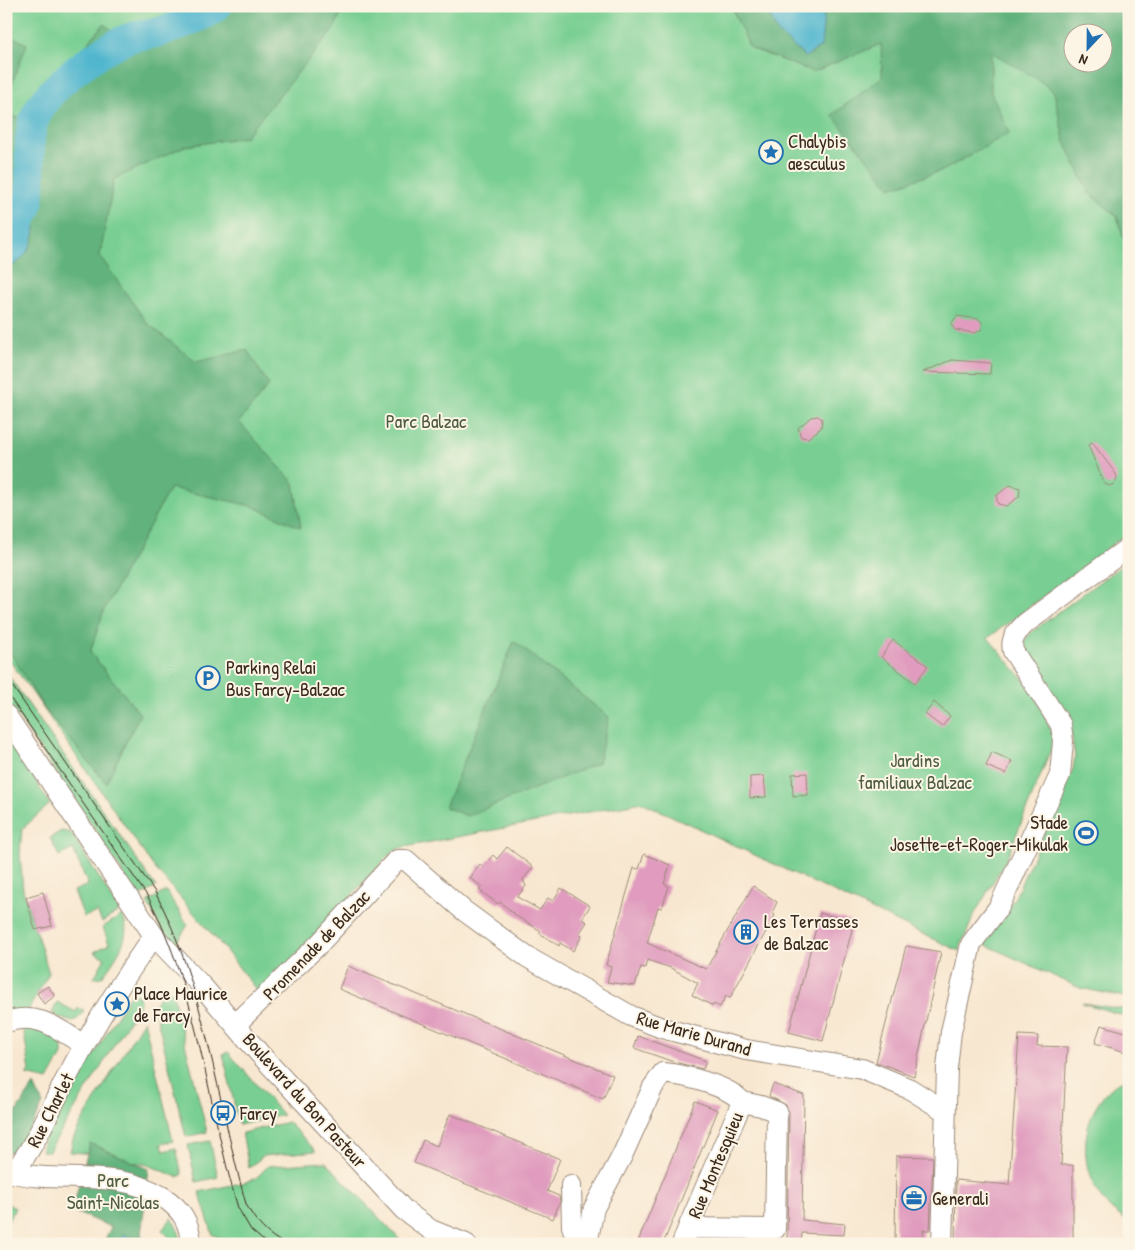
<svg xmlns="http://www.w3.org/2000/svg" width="1135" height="1250" font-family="'Patrick Hand',sans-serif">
	<rect width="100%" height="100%" fill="#fcf5e5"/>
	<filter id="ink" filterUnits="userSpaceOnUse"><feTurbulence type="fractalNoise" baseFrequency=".02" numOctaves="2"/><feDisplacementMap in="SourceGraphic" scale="10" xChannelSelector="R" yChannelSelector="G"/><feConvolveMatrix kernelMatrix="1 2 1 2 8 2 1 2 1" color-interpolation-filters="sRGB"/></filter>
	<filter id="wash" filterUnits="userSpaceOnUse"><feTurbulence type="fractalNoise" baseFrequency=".0096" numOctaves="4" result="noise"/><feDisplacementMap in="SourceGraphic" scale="20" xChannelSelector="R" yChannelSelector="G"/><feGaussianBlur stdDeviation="1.12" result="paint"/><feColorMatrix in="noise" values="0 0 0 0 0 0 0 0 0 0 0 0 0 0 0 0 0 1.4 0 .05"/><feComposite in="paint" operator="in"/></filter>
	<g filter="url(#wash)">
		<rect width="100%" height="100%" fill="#f8e7d0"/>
		<!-- green -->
		<g fill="#79cf93" stroke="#5a7c58" fill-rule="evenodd">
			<path d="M6,6H1129V532L988,638L1032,689L1055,740L1006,860L974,915L959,951L642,802L399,848L388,856L260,995L224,948L153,866L6,655ZM1072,32H1102V62H1072Z"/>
			<polygon points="1129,560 1129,998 1080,988 984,944 1015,897 1073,769 1075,757 1071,730 1024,650 1026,638 1033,631"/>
			<polygon points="6,672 156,887 138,898 94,828 6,699"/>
			<polygon points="6,734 50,804 22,829 20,854 23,890 49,973 26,1014 6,1016"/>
			<polygon points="61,831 71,833 120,911 102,922 97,912 84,917 74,891 88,885 73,849 59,856 50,838"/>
			<polygon points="166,891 188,925 176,943 162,930 147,902"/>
			<path d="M122,915C134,936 115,959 102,977L94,978L105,958L94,952L109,944L103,927Z"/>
			<polygon points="172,991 207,1132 186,1137 154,1005 162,993"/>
			<polygon points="131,993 139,996 140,1003 49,1151 41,1151 45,1136"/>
			<path d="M57,1002L76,1012L78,1008L84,1010C76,1027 65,1021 52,1013Z"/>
			<polygon points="1082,1003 1129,1010 1129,1017"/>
			<polygon points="144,1020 173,1141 161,1144 164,1151 176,1148 182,1175 178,1177 148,1165 98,1154 70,1152 73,1139 81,1123"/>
			<path d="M23,1027C36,1027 53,1034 62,1045V1055L48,1080L26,1075L30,1071Z"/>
			<polygon points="228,1052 283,1115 239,1125 223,1054"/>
			<path d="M1129,1077V1222C1117,1214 1105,1206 1098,1193C1074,1155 1085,1096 1129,1077Z"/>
			<polygon points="288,1122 316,1151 263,1156 249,1168 242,1133"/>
			<polygon points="210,1141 218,1177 196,1182 188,1145"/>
			<polygon points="326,1162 404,1244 234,1244 213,1235 199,1192 246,1182 256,1178 268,1166"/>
			<polygon points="6,1203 15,1208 6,1225"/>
			<polygon points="172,1218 179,1233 181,1244 176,1244 162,1230"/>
		</g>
		<!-- forest -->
		<g fill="#62b27d" stroke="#4e6e4e" fill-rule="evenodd">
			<polygon points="206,6 345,6 333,30 245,137 185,146 114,179 100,256 147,323 196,362 247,350 269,385 239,422 294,483 301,528 252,506 170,488 104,610 90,652 140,714 106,783 43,707 6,645 6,114 22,119 104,24 138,49 217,24"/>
			<path d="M731,6H1129V250L1127,251L1117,216L1089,193L1064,140L1054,92L1039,80L991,52V92L1009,133L946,169L891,188L832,115L882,77L881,44L813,72L750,48ZM1072,32H1102V62H1072Z"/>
			<polygon points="6,34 27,44 6,99"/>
			<polygon points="514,641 609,717 598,763 467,816 445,807"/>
			<path d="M34,1085L43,1104L20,1149L6,1153C6,1121 17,1111 34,1085Z"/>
			<polygon points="90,1143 149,1169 141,1235 151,1244 103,1244 111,1227 72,1211"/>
		</g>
		<!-- water -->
		<g fill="#4fb6ce" stroke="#457076">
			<polygon points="766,6 819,6 824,15 821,47 805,57 777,32"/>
			<path d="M17,191C46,211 38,257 6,269V205Z"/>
			<polygon points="123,1234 146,1243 146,1244 122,1244"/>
		</g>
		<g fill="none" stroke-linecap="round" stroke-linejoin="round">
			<!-- river -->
			<path stroke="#4fb6ce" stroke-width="30" d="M6,239C14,229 23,220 27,208C37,173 19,138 42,104C59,80 101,49 129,38C137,35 147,35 155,33C169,30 208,15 217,6"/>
		</g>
		<g id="blocks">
			<!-- building -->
			<g fill="#e09bbe">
				<polygon points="957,316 979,319 982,323 982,329 975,333 955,330 951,324"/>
				<polygon points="952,360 991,363 990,374 923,372"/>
				<polygon points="818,416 822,419 821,428 808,438 801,437 798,428 811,417"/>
				<polygon points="1092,442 1116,474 1117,479 1114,484 1109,486 1104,483 1088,445"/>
				<polygon points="1010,485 1020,488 1019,497 1006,506 998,504 996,496"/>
				<polygon points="893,640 928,666 915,683 881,657"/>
				<polygon points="934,702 950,716 942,727 925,714"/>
				<polygon points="992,752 1012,761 1006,774 986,766"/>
				<polygon points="807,773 808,795 793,796 792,774"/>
				<polygon points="764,776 766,797 750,798 750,777"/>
				<polygon points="507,847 533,867 523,880 526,886 517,897 540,910 548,898 553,901 561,888 590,906 582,919 587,922 579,934 582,936 573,951 560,943 559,946 539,933 541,931 518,917 500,902 498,904 479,890 482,887 470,878 480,864 483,867 493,855 497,859"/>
				<polygon points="644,854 670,865 664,884 669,886 662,908 658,907 647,943 706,969 753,886 777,902 772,913 775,915 730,998 726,996 720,1007 714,1004 713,1006 692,995 698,983 671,968 647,960 645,968 641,967 635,986 607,982 611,967 606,965 619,920 634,868 639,869"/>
				<polygon points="43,892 52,926 35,930 26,897"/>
				<polygon points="820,913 854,922 823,1041 789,1032"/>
				<polygon points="906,946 941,952 914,1076 876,1062"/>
				<polygon points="348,966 613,1075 603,1099 339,989"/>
				<polygon points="48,986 55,996 44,1004 37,993"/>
				<polygon points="1101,1025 1129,1033 1129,1053 1095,1043"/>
				<polygon points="1019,1035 1038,1036 1037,1046 1067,1047 1061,1165 1073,1165 1073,1244 955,1244 956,1180 1009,1185"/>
				<polygon points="638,1036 706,1061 703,1069 674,1062 634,1048"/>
				<polygon points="773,1084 804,1095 802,1220 845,1224 844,1235 802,1233 801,1244 787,1244 789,1112 786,1105 769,1096"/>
				<polygon points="695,1101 718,1110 663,1244 637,1244"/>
				<polygon points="450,1114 560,1159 547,1191 559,1196 560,1202 553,1219 414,1163 423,1140 437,1146"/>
				<polygon points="896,1156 933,1157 930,1230 923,1230 924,1244 895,1244"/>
			</g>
		</g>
	</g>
	<g filter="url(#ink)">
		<use href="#blocks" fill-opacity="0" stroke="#9a8877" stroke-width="1"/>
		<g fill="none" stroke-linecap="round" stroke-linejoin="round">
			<!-- minor casing -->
			<g stroke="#9a8877" stroke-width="22">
				<g id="minor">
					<polyline points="6,715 154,936 202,986 259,1053 404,1210 431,1230 466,1244"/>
					<path d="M6,1022C38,1011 58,1029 84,1045"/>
					<polyline points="236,1024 319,944 393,864 397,860 406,860 463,910 527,957 631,1016 662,1028 746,1050 862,1069 910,1089 945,1111"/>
					<path d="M6,1171C60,1186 112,1166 163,1197C181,1209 190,1222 191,1244"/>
					<path d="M13,1173C36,1145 49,1111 66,1079C92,1029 121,981 154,936"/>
					<polyline points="571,1185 572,1226 578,1244"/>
					<path d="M587,1244L594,1208L622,1156L653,1087L663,1073C684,1075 730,1086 742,1102"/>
					<polyline points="682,1244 688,1228 742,1102 761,1106 777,1112 775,1229 688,1228"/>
					<path d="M942,1244L947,1068L951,1032L971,944L999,907L1060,775L1063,741L1061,725L1013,651C1010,638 1017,632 1026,623L1129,547"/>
				</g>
			</g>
			<!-- minor -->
			<use href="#minor" stroke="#fff" stroke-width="20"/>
			<!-- tram -->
			<g stroke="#3b2a1e" stroke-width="1">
				<path d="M6,677L155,892C205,986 217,1101 246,1204C255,1222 267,1235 285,1244"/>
				<path d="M6,692L148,897C199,993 207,1105 238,1208L251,1230L267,1244"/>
			</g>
		</g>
	</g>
	<!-- icons -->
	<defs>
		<g id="sight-ring" transform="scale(1.25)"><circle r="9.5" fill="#fcf5e5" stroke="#1f6fb2" stroke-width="1.5"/><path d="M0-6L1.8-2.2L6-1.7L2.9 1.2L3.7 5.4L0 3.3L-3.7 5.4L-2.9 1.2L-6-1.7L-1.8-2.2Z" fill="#1f6fb2"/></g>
		<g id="parking-ring" transform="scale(1.25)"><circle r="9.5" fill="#fcf5e5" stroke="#1f6fb2" stroke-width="1.5"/><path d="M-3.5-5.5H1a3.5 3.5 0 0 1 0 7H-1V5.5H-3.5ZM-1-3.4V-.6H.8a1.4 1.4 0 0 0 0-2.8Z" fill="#1f6fb2"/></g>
		<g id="stadium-ring" transform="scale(1.25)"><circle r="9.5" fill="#fcf5e5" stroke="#1f6fb2" stroke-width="1.5"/><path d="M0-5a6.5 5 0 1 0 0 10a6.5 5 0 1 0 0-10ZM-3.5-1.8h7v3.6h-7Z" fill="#1f6fb2"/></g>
		<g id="building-ring" transform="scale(1.25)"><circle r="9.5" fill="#fcf5e5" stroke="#1f6fb2" stroke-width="1.5"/><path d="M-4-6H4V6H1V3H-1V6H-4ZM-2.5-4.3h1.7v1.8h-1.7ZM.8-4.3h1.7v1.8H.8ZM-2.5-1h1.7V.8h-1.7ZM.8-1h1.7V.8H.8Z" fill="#1f6fb2"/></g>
		<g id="bus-ring" transform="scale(1.25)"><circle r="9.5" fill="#fcf5e5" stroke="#1f6fb2" stroke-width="1.5"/><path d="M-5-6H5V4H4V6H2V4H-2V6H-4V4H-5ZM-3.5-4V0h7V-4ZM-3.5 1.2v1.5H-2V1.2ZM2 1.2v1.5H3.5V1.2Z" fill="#1f6fb2"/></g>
		<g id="office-ring" transform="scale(1.25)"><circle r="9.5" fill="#fcf5e5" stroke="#1f6fb2" stroke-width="1.5"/><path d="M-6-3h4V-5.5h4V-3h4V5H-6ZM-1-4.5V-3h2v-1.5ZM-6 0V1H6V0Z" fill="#1f6fb2"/></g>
	</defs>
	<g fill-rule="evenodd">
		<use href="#sight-ring" x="771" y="152"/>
		<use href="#parking-ring" x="208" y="678"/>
		<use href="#stadium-ring" x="1086" y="833"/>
		<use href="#building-ring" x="746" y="932"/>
		<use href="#sight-ring" x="117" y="1004"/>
		<use href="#bus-ring" x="223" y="1113"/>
		<use href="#office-ring" x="914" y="1198"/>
	</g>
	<g text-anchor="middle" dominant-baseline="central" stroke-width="4" stroke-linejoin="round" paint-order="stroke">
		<!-- poi labels -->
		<g font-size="19" fill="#3b2a1e" stroke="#fcf5e5" text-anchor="start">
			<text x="788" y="141">Chalybis<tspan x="788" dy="22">aesculus</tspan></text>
			<text x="226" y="667">Parking Relai<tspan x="226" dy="22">Bus Farcy-Balzac</tspan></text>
			<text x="1068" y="822" text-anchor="end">Stade<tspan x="1068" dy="22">Josette-et-Roger-Mikulak</tspan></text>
			<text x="764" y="921">Les Terrasses<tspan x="764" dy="22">de Balzac</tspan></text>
			<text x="134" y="993">Place Maurice<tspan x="134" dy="22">de Farcy</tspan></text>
			<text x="240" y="1113">Farcy</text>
			<text x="932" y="1198">Generali</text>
		</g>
		<!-- park labels -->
		<g font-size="19" fill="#4e5c41" stroke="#fcf5e5">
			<text x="426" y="421">Parc Balzac</text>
			<text x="915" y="760">Jardins<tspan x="915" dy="22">familiaux Balzac</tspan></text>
			<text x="113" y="1180">Parc<tspan x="113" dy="22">Saint-Nicolas</tspan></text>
		</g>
		<!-- street labels -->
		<g font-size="19" fill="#3b2a1e" stroke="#fcf5e5">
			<text transform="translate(316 945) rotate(-46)">Promenade de Balzac</text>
			<text transform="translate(694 1033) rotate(16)">Rue Marie Durand</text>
			<text transform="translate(305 1100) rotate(48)">Boulevard du Bon Pasteur</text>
			<text transform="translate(50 1110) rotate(-63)">Rue Charlet</text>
			<text transform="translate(715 1165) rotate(-67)">Rue Montesquieu</text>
		</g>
	</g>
	<!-- margin -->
	<rect width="1135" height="1250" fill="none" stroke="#fcf5e5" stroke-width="25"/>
	<!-- north arrow -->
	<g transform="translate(1088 48) rotate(202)"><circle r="24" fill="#fcf5e5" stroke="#afa495"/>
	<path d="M0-4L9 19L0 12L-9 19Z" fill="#1f6fb2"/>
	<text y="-8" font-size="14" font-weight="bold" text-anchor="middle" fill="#3b2a1e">N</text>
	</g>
</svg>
